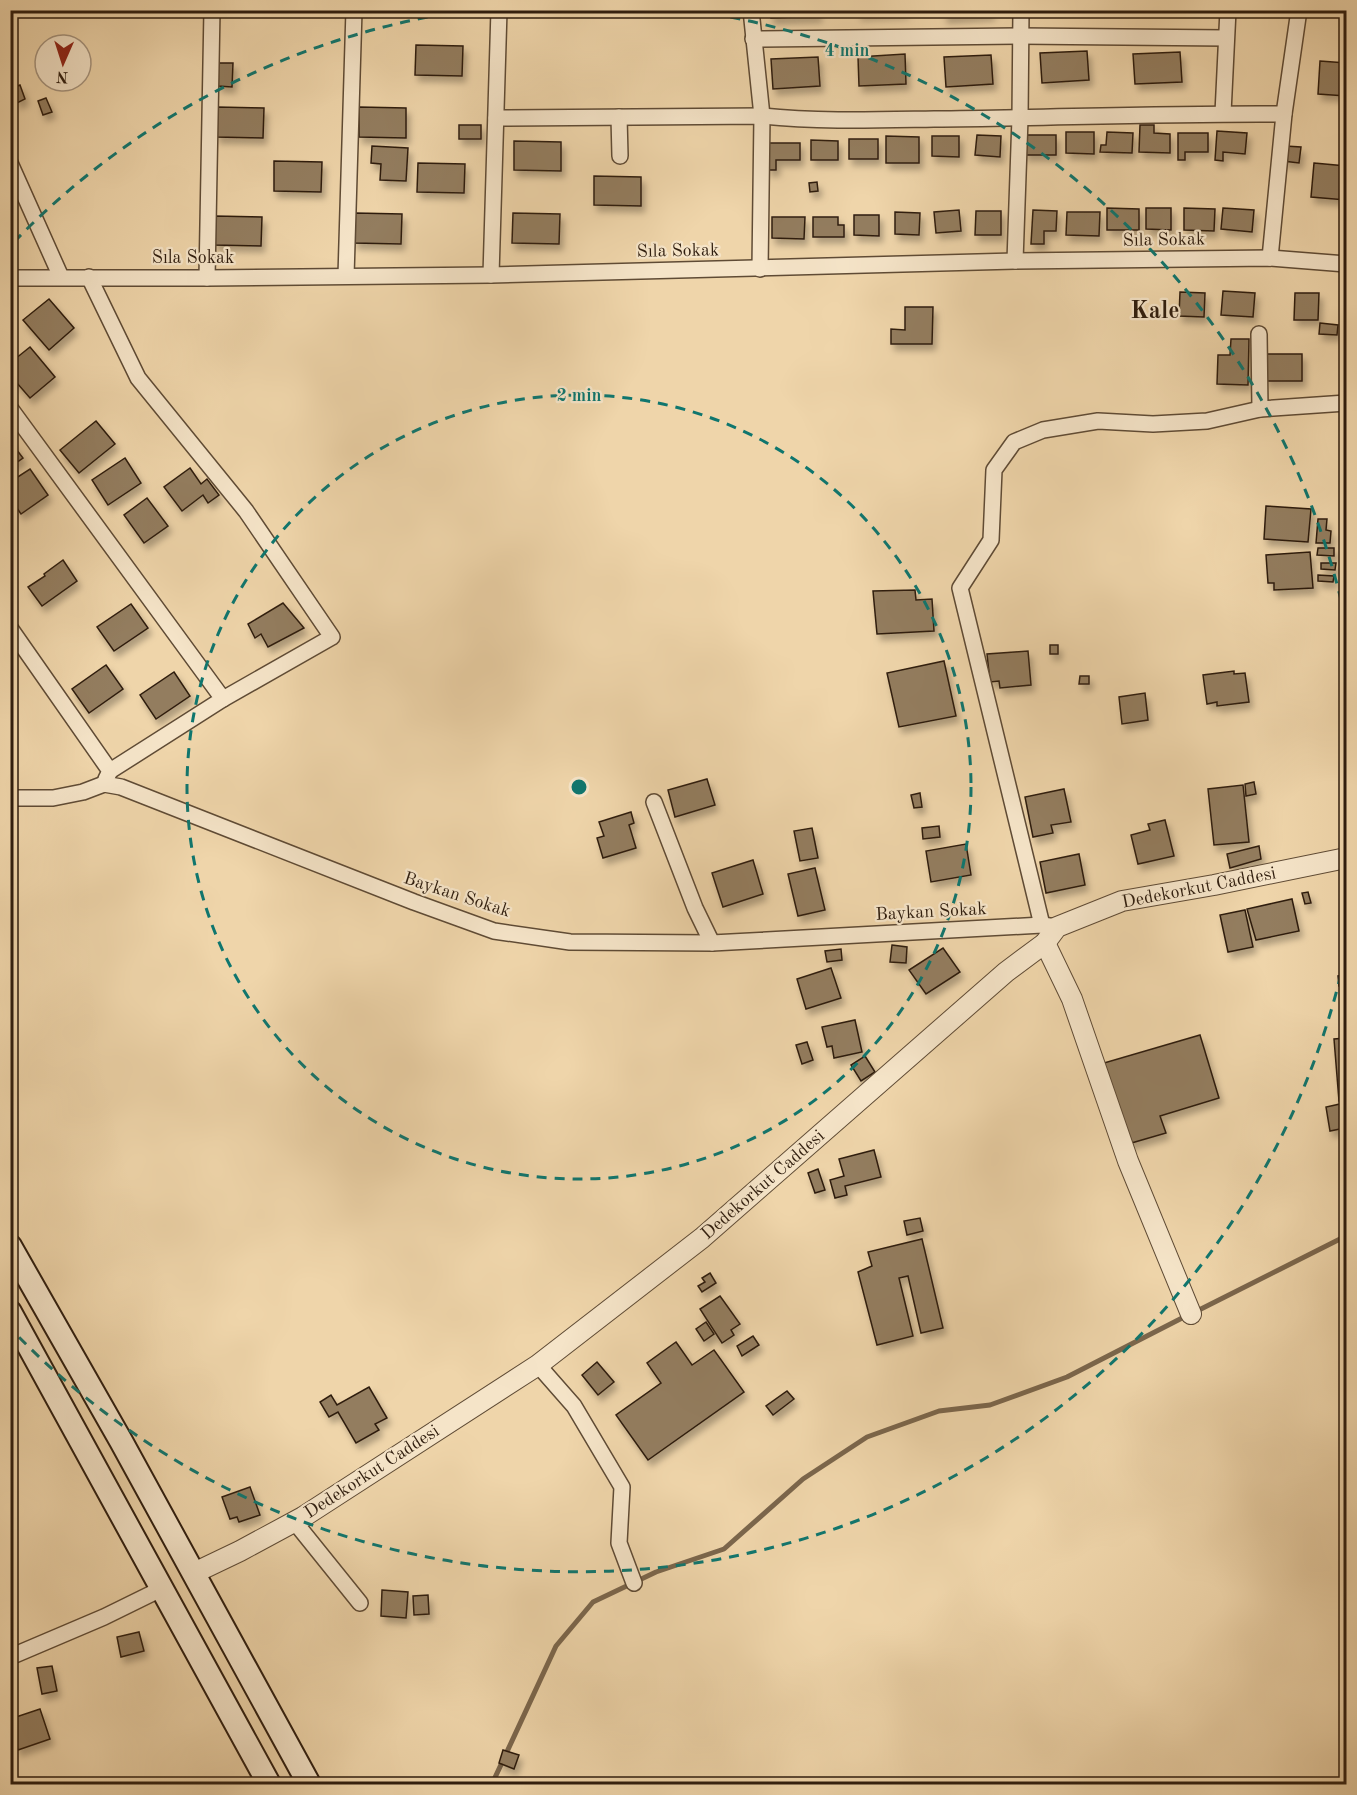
<svg xmlns="http://www.w3.org/2000/svg" width="1357" height="1795" font-family="'Old Standard TT',serif">
	<defs>
		<filter id="shadow"><feDropShadow dx="3.5" dy="6" stdDeviation="3" flood-color="#0004"/></filter>
	</defs>
	<rect width="100%" height="100%" fill="#efd5aa"/>
	<filter id="stains"><feTurbulence type="fractalNoise" baseFrequency=".00333" numOctaves="4"/><feColorMatrix values="0 0 0 0 .2 0 0 0 0 .09 0 0 0 0 .02 0 0 0 .5 -.17"/></filter>
	<radialGradient id="worn" r=".72"><stop offset=".6" stop-color="#630" stop-opacity="0"/><stop offset="1" stop-color="#630" stop-opacity=".3"/></radialGradient>
	<g fill="none" stroke-linecap="round" stroke-linejoin="round">
		<!-- stream -->
		<g stroke="#7b664c" stroke-width="5">
			<polyline points="1195,1312 1346,1236"/>
			<polyline points="492,1784 556,1646 593,1602 656,1572 724,1549 803,1479 867,1437 939,1411 990,1405 1067,1377 1186,1316"/>
		</g>
	</g>
	<!-- building -->
	<g fill="#937d5f" stroke="#2f1d0e" stroke-width="1.5" filter="url(#shadow)">
		<polygon points="770,10 818,10 818,16 771,18"/>
		<polygon points="858,10 905,10 905,12 858,14"/>
		<polygon points="944,10 991,10 991,14 944,17"/>
		<polygon points="416,45 463,46 462,76 415,75"/>
		<polygon points="1087,51 1089,80 1042,83 1040,53"/>
		<polygon points="1180,52 1182,82 1135,84 1133,54"/>
		<polygon points="905,54 906,84 859,86 858,57"/>
		<polygon points="991,55 993,84 946,87 944,57"/>
		<polygon points="818,57 820,86 773,89 771,59"/>
		<polygon points="1320,61 1346,63 1346,96 1318,94"/>
		<polygon points="218,63 233,63 232,87 218,86"/>
		<polygon points="20,85 25,99 17,103 12,88"/>
		<polygon points="46,98 52,112 43,115 38,101"/>
		<polygon points="217,107 264,108 263,138 216,137"/>
		<polygon points="359,107 406,108 406,138 359,137"/>
		<rect x="459" y="125" width="22" height="14"/>
		<polygon points="1140,125 1154,125 1154,133 1170,134 1170,153 1139,152"/>
		<polygon points="1217,131 1247,133 1245,154 1223,152 1223,161 1215,160"/>
		<polygon points="1066,132 1094,132 1094,154 1066,153"/>
		<polygon points="1107,132 1133,133 1132,153 1100,152 1101,145 1106,145"/>
		<polygon points="1178,133 1208,133 1208,152 1185,152 1185,160 1178,160"/>
		<polygon points="977,135 1001,136 1000,157 975,155"/>
		<polygon points="1025,135 1056,135 1056,155 1024,155"/>
		<polygon points="886,136 919,137 919,163 886,163"/>
		<polygon points="932,136 959,136 959,157 932,156"/>
		<rect x="849" y="139" width="29" height="20"/>
		<polygon points="811,140 838,141 838,160 811,160"/>
		<polygon points="514,141 561,142 561,171 514,170"/>
		<polygon points="768,143 800,143 800,160 776,160 776,170 768,170"/>
		<polygon points="372,146 408,148 406,181 380,180 381,164 371,163"/>
		<polygon points="1285,146 1301,147 1299,163 1283,161"/>
		<polygon points="274,161 322,162 321,192 274,191"/>
		<polygon points="418,163 465,164 464,193 417,192"/>
		<polygon points="1314,163 1346,166 1346,200 1311,197"/>
		<polygon points="594,176 641,177 641,206 594,205"/>
		<polygon points="817,182 818,191 810,192 809,183"/>
		<polygon points="1107,208 1139,209 1139,230 1107,230"/>
		<polygon points="1146,208 1171,208 1171,230 1146,229"/>
		<polygon points="1184,208 1215,209 1214,231 1184,230"/>
		<polygon points="1223,208 1254,210 1252,232 1221,229"/>
		<polygon points="959,210 961,231 936,233 934,212"/>
		<polygon points="1033,210 1057,211 1056,231 1044,231 1044,244 1031,244"/>
		<polygon points="976,211 1001,211 1001,235 975,235"/>
		<polygon points="895,212 920,213 919,235 895,234"/>
		<polygon points="1067,212 1100,212 1099,236 1066,235"/>
		<polygon points="355,213 402,214 401,244 354,243"/>
		<polygon points="513,213 560,214 559,244 512,243"/>
		<polygon points="854,215 879,215 879,236 854,235"/>
		<polygon points="215,216 262,217 261,246 214,245"/>
		<polygon points="772,217 805,217 804,239 772,238"/>
		<polygon points="813,217 838,217 838,225 844,225 844,237 813,237"/>
		<polygon points="1223,291 1255,293 1253,317 1221,315"/>
		<polygon points="1180,292 1205,293 1204,317 1179,316"/>
		<polygon points="1295,293 1319,293 1318,320 1294,320"/>
		<polygon points="49,299 74,328 49,350 23,320"/>
		<polygon points="905,307 933,307 932,344 891,344 891,329 905,330"/>
		<polygon points="1320,323 1338,325 1337,335 1319,334"/>
		<polygon points="1231,339 1249,339 1248,385 1217,384 1218,355 1230,355"/>
		<polygon points="30,347 55,377 30,398 10,375 10,363"/>
		<rect x="1265" y="354" width="37" height="27"/>
		<polygon points="96,421 115,444 79,473 60,450"/>
		<polygon points="10,441 23,458 10,467"/>
		<polygon points="125,458 141,483 108,505 92,480"/>
		<polygon points="190,468 201,484 207,479 219,495 208,503 203,495 182,511 164,487"/>
		<polygon points="30,469 48,495 21,514 10,498 10,482"/>
		<polygon points="147,498 168,526 144,543 124,515"/>
		<polygon points="1266,506 1311,509 1308,542 1264,539"/>
		<polygon points="1318,519 1327,519 1326,530 1331,531 1330,543 1316,543"/>
		<polygon points="1318,548 1334,548 1334,556 1317,555"/>
		<polygon points="1310,552 1313,588 1274,590 1274,583 1268,583 1266,555"/>
		<polygon points="63,560 77,581 42,606 28,587 45,576 44,574"/>
		<polygon points="1321,563 1336,563 1335,570 1321,569"/>
		<polygon points="1318,575 1334,576 1333,582 1318,581"/>
		<polygon points="915,590 916,600 932,599 934,631 877,634 873,591"/>
		<polygon points="283,603 304,628 268,647 261,634 255,638 248,624"/>
		<polygon points="131,604 148,628 114,651 97,627"/>
		<rect x="1050" y="645" width="8" height="9"/>
		<polygon points="1028,651 1031,685 1000,688 999,681 990,682 987,654"/>
		<polygon points="944,661 956,716 899,727 887,673"/>
		<polygon points="106,665 123,689 89,713 72,689"/>
		<polygon points="1234,671 1234,674 1245,673 1249,702 1217,706 1217,702 1207,704 1203,675"/>
		<polygon points="174,672 190,696 156,719 140,695"/>
		<polygon points="1080,676 1089,676 1089,684 1079,684"/>
		<polygon points="1145,693 1148,720 1122,724 1119,697"/>
		<polygon points="707,779 715,805 675,817 668,790"/>
		<polygon points="1254,782 1256,794 1246,796 1245,784"/>
		<polygon points="1243,785 1249,842 1214,845 1208,789"/>
		<polygon points="1064,789 1071,822 1051,825 1053,833 1033,837 1025,797"/>
		<polygon points="920,793 922,807 914,808 911,795"/>
		<polygon points="631,812 634,823 629,825 636,848 603,858 597,838 604,836 599,822"/>
		<polygon points="1165,820 1174,856 1138,864 1131,835 1150,830 1148,824"/>
		<polygon points="939,826 940,837 923,839 922,828"/>
		<polygon points="812,828 818,858 800,861 794,831"/>
		<polygon points="966,844 971,875 931,882 926,851"/>
		<polygon points="1259,846 1261,859 1230,868 1227,854"/>
		<polygon points="1079,854 1085,885 1046,893 1040,862"/>
		<polygon points="753,860 763,894 723,907 712,873"/>
		<polygon points="815,868 825,910 798,916 788,874"/>
		<polygon points="1308,892 1311,903 1305,904 1302,893"/>
		<polygon points="1292,899 1299,931 1256,940 1247,909"/>
		<polygon points="1245,910 1253,947 1228,952 1220,915"/>
		<polygon points="892,945 907,947 906,963 890,962"/>
		<polygon points="943,948 960,972 926,994 909,970"/>
		<polygon points="841,949 842,960 827,962 825,951"/>
		<polygon points="831,968 841,998 806,1009 797,979"/>
		<polygon points="1346,975 1346,986 1339,986 1338,976"/>
		<polygon points="855,1020 862,1052 834,1058 832,1046 827,1047 822,1027"/>
		<polygon points="1200,1035 1219,1098 1160,1116 1166,1133 1128,1144 1104,1063"/>
		<polygon points="1346,1038 1346,1100 1339,1101 1334,1039"/>
		<polygon points="807,1042 813,1060 802,1064 796,1045"/>
		<polygon points="865,1056 875,1072 861,1081 851,1065"/>
		<polygon points="1340,1104 1345,1128 1330,1131 1326,1107"/>
		<polygon points="874,1150 881,1177 845,1186 847,1195 835,1198 830,1180 844,1176 839,1159"/>
		<polygon points="818,1169 825,1190 815,1193 808,1173"/>
		<polygon points="920,1218 923,1231 907,1235 904,1221"/>
		<polygon points="922,1239 943,1328 921,1333 908,1276 899,1278 913,1336 877,1345 858,1272 872,1266 868,1252"/>
		<polygon points="710,1273 716,1283 702,1292 698,1286 705,1282 702,1278"/>
		<polygon points="720,1296 740,1324 731,1330 734,1335 722,1343 700,1309"/>
		<polygon points="706,1322 714,1334 704,1341 696,1329"/>
		<polygon points="753,1336 759,1345 742,1356 737,1346"/>
		<polygon points="676,1342 692,1365 714,1350 744,1392 648,1460 616,1415 661,1383 647,1363"/>
		<polygon points="597,1362 614,1382 598,1395 582,1375"/>
		<polygon points="369,1387 387,1418 375,1424 379,1430 356,1443 338,1412 329,1417 320,1402 331,1395 337,1405"/>
		<polygon points="787,1391 794,1399 773,1415 766,1406"/>
		<polygon points="250,1487 260,1515 239,1522 237,1517 230,1519 222,1497"/>
		<polygon points="382,1590 408,1592 406,1618 381,1616"/>
		<polygon points="428,1595 429,1614 414,1615 413,1596"/>
		<polygon points="139,1632 144,1651 121,1657 117,1637"/>
		<polygon points="52,1666 57,1691 42,1694 37,1668"/>
		<polygon points="40,1709 50,1739 18,1750 10,1728 10,1719"/>
		<polygon points="503,1750 519,1755 514,1769 499,1763"/>
	</g>
	<g fill="none" stroke-linecap="round" stroke-linejoin="round">
		<!-- minor casing -->
		<g stroke="#5f4b35" stroke-width="18">
			<g id="minor">
				<polyline points="751,10 762,116 760,269"/>
				<polyline points="753,39 1020,36 1226,38"/>
				<polyline points="1223,113 1228,10"/>
				<polyline points="619,117 620,156"/>
				<path d="M496,118L762,116C819,122 876,120 934,119C1050,118 1167,113 1284,114"/>
				<polyline points="10,163 61,277"/>
				<polyline points="1270,258 1284,114 1299,10"/>
				<polyline points="1015,261 1020,118 1021,10"/>
				<polyline points="491,275 499,10"/>
				<polyline points="346,276 354,10"/>
				<polyline points="89,277 138,378 246,511 332,637 223,699"/>
				<polyline points="10,278 207,278 491,275 1015,261 1270,258 1346,264"/>
				<polyline points="207,278 212,10"/>
				<polyline points="1259,334 1260,409"/>
				<polyline points="10,408 223,699 110,771"/>
				<polyline points="10,628 110,771 106,779"/>
				<polyline points="10,798 53,798 83,792 104,784 121,787 414,902 494,931 570,942 712,943 1042,925 1057,927"/>
				<polyline points="654,802 695,908 712,943"/>
				<polyline points="1042,925 960,588 991,540 994,470 1014,442 1043,430 1098,421 1153,424 1207,421 1260,409 1346,403"/>
				<polyline points="538,1365 574,1406 622,1487 619,1543 634,1583"/>
				<polyline points="294,1521 360,1603"/>
				<polyline points="10,1657 104,1617 161,1589"/>
			</g>
		</g>
		<!-- tertiary casing -->
		<g stroke="#5f4b35" stroke-width="22">
			<g id="tertiary">
				<polyline points="1045,943 1072,999 1128,1161 1191,1314"/>
				<polyline points="194,1573 240,1551 303,1517 538,1365 702,1238 1006,972 1045,943 1057,927 1122,901 1214,885 1346,858"/>
			</g>
		</g>
		<!-- secondary casing -->
		<g stroke="#2f1d0e" stroke-width="26">
			<g id="secondary">
				<polyline points="10,1246 121,1441 309,1784"/>
				<polyline points="10,1312 269,1784"/>
			</g>
		</g>
		<!-- minor -->
		<use href="#minor" stroke="#f5e4c8" stroke-width="15"/>
		<!-- tertiary -->
		<use href="#tertiary" stroke="#f5e4c8" stroke-width="20"/>
		<!-- secondary -->
		<use href="#secondary" stroke="#f5e4c8" stroke-width="22"/>
	</g>
	<!-- distance rings -->
	<g fill="none" stroke="#0f766e" stroke-width="3" stroke-dasharray="10 8">
		<circle cx="579" cy="787" r="392"/>
		<path d="M1345 957A785 785 0 0 1 14 1332M14 242A785 785 0 0 1 463 11M695 11A785 785 0 0 1 1345 617"/>
	</g>
	<g text-anchor="middle" dominant-baseline="central" stroke-width="4.5" stroke-linejoin="round" paint-order="stroke">
		<!-- street labels -->
		<g font-size="18" fill="#2f1d0e" stroke="#f5e4c8">
			<text transform="translate(1164 240) rotate(-1)">Sıla Sokak</text>
			<text transform="translate(678 251) rotate(-1)">Sıla Sokak</text>
			<text x="193" y="258">Sıla Sokak</text>
			<text transform="translate(1199 888) rotate(-11)">Dedekorkut Caddesi</text>
			<text transform="translate(457 895) rotate(18)">Baykan Sokak</text>
			<text transform="translate(931 912) rotate(-3)">Baykan Sokak</text>
			<text transform="translate(763 1185) rotate(-41)">Dedekorkut Caddesi</text>
			<text transform="translate(372 1472) rotate(-33)">Dedekorkut Caddesi</text>
		</g>
		<!-- district labels -->
		<g font-size="24" font-weight="bold" fill="#2f1d0e" stroke="#f5e4c8">
			<text x="1155" y="312">Kale</text>
		</g>
	</g>
	<circle cx="579" cy="787" r="9" fill="#0f766e" stroke="#f5e4c8" stroke-width="3"/>
	<g font-size="18" text-anchor="middle" font-weight="bold" fill="#0f766e" stroke="#f5e4c8" stroke-width="4.5" stroke-linejoin="round" paint-order="stroke">
		<text x="847" y="56">4 min</text>
		<text x="579" y="401">2 min</text>
	</g>
	<!-- margin -->
	<rect width="1357" height="1795" fill="none" stroke="#efd5aa" stroke-width="36"/>
	<rect x="12" y="12" width="1333" height="1771" fill="none" stroke="#2f1d0e" stroke-width="3"/>
	<rect x="18" y="18" width="1321" height="1759" fill="none" stroke="#2f1d0e" stroke-width="1.5"/>
	<!-- north arrow -->
	<g transform="translate(63 63) rotate(183)"><circle r="28" fill="#f5e4c8" stroke="#a6947e" stroke-width="1.5"/>
	<path d="M0-4.5L10 22L0 15L-10 22Z" fill="#8f2418"/>
	<text y="-9" font-size="16" font-weight="bold" text-anchor="middle" fill="#2f1d0e">N</text>
	</g>
	<rect width="100%" height="100%" filter="url(#stains)"/>
	<rect width="100%" height="100%" fill="url(#worn)"/>
</svg>
